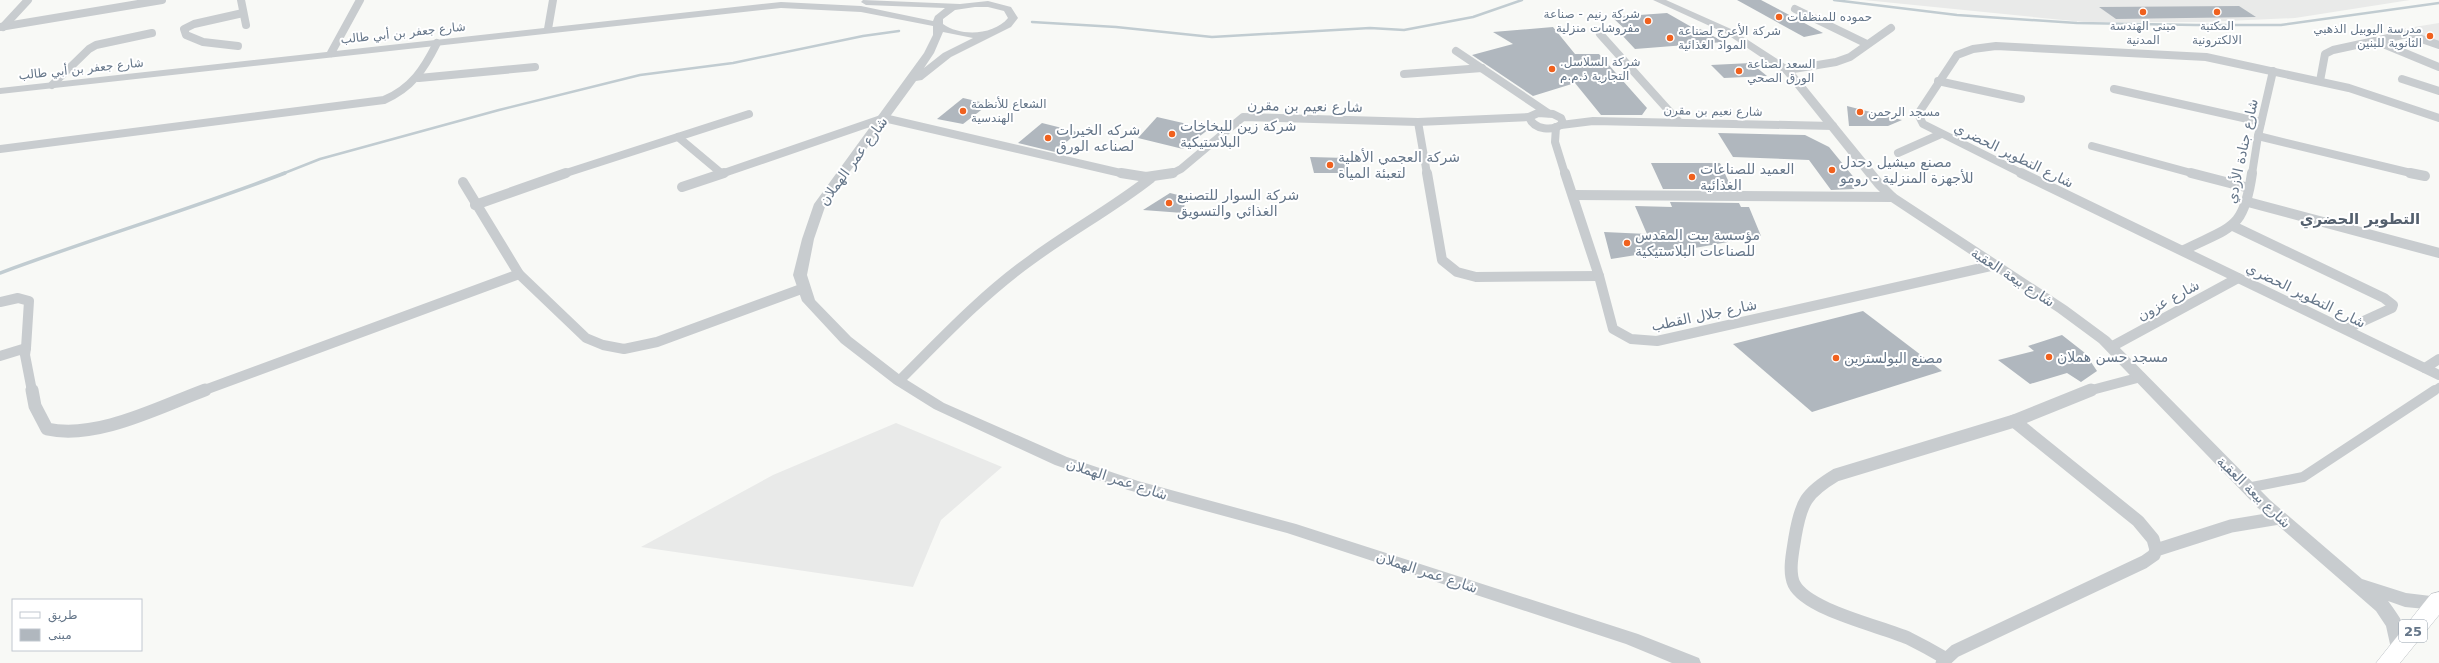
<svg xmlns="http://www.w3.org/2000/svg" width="2439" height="663" font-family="'DejaVu Sans',Cairo,sans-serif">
	<rect width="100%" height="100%" fill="#f8f9f6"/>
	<!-- built -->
	<g fill="#e9eae9">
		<polygon points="1864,0 2410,0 2295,18 2203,22 2083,22"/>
		<polygon points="2439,23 2439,43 2402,29"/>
		<polygon points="896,423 1002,467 941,520 913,587 641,547 773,475"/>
	</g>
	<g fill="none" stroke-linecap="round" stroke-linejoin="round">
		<!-- stream-far1 -->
		<g stroke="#c1ccd1" stroke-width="2.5">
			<polyline points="1834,0 1957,15 2077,23 2196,25 2281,25 2439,3"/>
			<polyline points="1032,22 1116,27 1212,37 1370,28 1404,30 1473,17 1522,0"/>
			<polyline points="282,174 320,159 499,110 640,75 733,63 863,36 899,31"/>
		</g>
		<!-- stream -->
		<path stroke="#c1ccd1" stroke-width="3.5" d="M0,273C94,238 191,209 285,173"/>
	</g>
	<!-- building -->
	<g fill="#b0b7be">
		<polygon points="1737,0 1761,0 1823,33 1804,37"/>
		<polygon points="2239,6 2256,17 2116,19 2099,7"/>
		<polygon points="1667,13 1695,29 1700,29 1724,42 1635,49 1620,33 1629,33 1612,17"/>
		<polygon points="1553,27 1575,54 1599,54 1647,108 1642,115 1601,115 1575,83 1533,96 1472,55 1513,44 1493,32"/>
		<polygon points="1751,63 1767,76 1724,78 1711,65"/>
		<polygon points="963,98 989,104 963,124 937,119"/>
		<polygon points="1847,106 1902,120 1888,126 1849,126"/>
		<polygon points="1157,117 1209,129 1183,149 1138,138"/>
		<polygon points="1042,123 1078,132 1055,152 1018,143"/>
		<polygon points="1718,133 1805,135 1829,147 1856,180 1854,189 1831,190 1809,160 1733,157"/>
		<polygon points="1310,157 1347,158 1350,173 1314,173"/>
		<polygon points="1651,163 1720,163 1732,189 1663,189"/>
		<polygon points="1170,193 1186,197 1183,213 1143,210"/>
		<polygon points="1670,202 1739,203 1741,207 1749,207 1761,236 1656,255 1655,252 1611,259 1604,232 1647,234 1635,206 1672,207"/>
		<polygon points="1863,311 1942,371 1812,412 1733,344"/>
		<polygon points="2062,335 2085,353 2097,371 2081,382 2067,373 2030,384 1998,360 2034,351 2028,346"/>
	</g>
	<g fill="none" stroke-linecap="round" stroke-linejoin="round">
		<!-- primary casing -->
		<g stroke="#bbbfc3" stroke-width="1">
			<polygon id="primary" points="2439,592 2439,615 2400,663 2376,663 2431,594"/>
		</g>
		<!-- pedestrian-far1 -->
		<polyline stroke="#c8cccf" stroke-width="8" points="2433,391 2439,387"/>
		<!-- pedestrian -->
		<polyline stroke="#c8cccf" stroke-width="10" points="2247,488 2303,477 2435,390"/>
		<!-- minor-far2 -->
		<g stroke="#c8cccf" stroke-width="8">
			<polyline points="241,0 246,25"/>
			<polyline points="1795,9 1867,44"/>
			<polyline points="0,27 162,0"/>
			<polyline points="3,27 28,0"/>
			<polyline points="548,29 553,0"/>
			<polyline points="1600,34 1679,122"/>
			<polyline points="2376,41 2439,67"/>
			<polyline points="238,46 203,42 186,35 184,29 194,24 243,13"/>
			<polyline points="1456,51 1548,113"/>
			<polyline points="331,53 360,0"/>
			<polyline points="1787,70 1836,62 1850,57 1891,28"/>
			<polyline points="1404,74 1482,68"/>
			<polyline points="419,78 535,67"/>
			<polyline points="2402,79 2439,91"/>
			<polyline points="1938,81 2021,99"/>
			<polyline points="2320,81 2325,54 2333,50 2407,34 2439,45"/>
			<polyline points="52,85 89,49 96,45 152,33"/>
			<polyline points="2114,89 2261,122"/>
			<path d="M1538,113L1553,114L1561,118L1563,123C1553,132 1534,130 1529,117Z"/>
			<polyline points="1418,122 1427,174"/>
			<polyline points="1561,125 1593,121 1833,126"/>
			<polyline points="1556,127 1555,142 1565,174"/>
			<polyline points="2258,136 2415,174"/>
			<polyline points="678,137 721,173"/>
			<polyline points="2092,146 2195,174"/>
			<path d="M0,149L384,100C412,88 424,69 437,43"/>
			<polyline points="1898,153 1941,134"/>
			<polyline points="563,174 749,114"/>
			<polyline points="721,174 884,118 1125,174"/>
			<polyline points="1171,174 1181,169 1243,117 1418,122 1530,117"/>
			<polyline points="2023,174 1923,124 1918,114 1957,55 1973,49 1996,46 2206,57 2349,88 2439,118"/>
			<polyline points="2252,174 2258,136 2273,71"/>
		</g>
		<!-- minor-far1 -->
		<g stroke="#c8cccf" stroke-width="10">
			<polyline points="1121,173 1146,177 1173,173"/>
			<polyline points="1427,173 1442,260 1457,272 1476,277 1599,276"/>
			<polyline points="1565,173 1599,276 1613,329 1631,339 1657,341 1995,265"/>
			<polyline points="2021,173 2439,375"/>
			<polyline points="2191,173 2249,188"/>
			<polyline points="2410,173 2425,176"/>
			<polyline points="463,182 519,274 586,338 603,345 624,349 657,342 804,288"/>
			<polyline points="682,187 724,173"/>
			<polyline points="1573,195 1892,197"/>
			<polyline points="2248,202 2439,253"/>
			<polyline points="475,205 566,173"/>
			<polyline points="2233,226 2384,298 2393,305 2392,308 2346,329"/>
			<path d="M2184,250C2232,226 2244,230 2252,173"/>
			<polyline points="0,302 18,298 29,301 26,348"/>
			<polyline points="2111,347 2238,278"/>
			<polyline points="0,356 26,348 25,355 32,391"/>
			<polyline points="2425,368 2439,359"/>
			<path d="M899,381C941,339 982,295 1031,260C1070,231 1113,208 1151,178"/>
			<polyline points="202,391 519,274"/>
			<polyline points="2088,391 2141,377"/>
		</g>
		<!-- minor -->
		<g stroke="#c8cccf" stroke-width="13">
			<path d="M32,390L35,406L47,429C97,440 159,407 205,390"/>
			<polyline points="2014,421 2138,521 2153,539 2156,550"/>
			<path d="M1945,658C1933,651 1920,644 1908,638C1880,626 1807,610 1794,584C1788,571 1793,551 1795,537C1801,502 1806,493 1836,475L2014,421L2091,390"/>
			<polyline points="1942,663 1955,651 2144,562 2154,555 2156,550 2231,526 2279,518"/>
		</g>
		<!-- tertiary -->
		<g fill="#c8cccf" fill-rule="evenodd">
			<path d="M863,0L960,4L988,1L1011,7L1018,18L1011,27L951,57L922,80L916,81L826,204L814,239L807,275L815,300L851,337L904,378L944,403L1067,457L1138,481L1296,524L1638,634L1699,658L1701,663H1672L1626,644L1287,533L1128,490L1055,465L934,409L894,384L841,343L802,301L793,275L802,239L814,204L924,53L933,35V26L861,12L781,8L0,94V88L781,2L861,6L933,21L935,16L945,8L866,5L861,2ZM975,7H988L1004,11L1008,18C994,35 961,37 943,24V19L955,10ZM943,32L973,38L943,53L924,68L934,53Z"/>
			<path d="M1653,0H1666L1731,29L1791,68L1883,181L1896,194L2067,306L2109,337L2270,500L2362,579L2406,593L2439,597V609L2436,610L2405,607L2388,601C2398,614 2414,636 2406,653L2399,655L2392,653L2386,626L2376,611L2258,508L2099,343L2057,312L1888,200L1875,187L1783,72L1725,33Z"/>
		</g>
		<!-- primary -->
		<use href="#primary" fill="#fff" fill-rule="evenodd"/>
	</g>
	<!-- markers -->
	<g fill="#f0611e" stroke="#fff" stroke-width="1.5">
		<circle cx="2143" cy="12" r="4"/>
		<circle cx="2217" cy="12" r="4"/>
		<circle cx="1779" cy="17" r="4"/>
		<circle cx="1648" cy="21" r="4"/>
		<circle cx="2430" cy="36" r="4"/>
		<circle cx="1670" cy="38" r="4"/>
		<circle cx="1552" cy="69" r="4"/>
		<circle cx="1739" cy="71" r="4"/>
		<circle cx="963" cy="111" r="4"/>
		<circle cx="1860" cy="112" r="4"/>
		<circle cx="1172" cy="134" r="4"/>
		<circle cx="1048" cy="138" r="4"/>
		<circle cx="1330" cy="165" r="4"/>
		<circle cx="1832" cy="170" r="4"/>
		<circle cx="1692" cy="177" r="4"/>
		<circle cx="1169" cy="203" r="4"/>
		<circle cx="1627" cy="243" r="4"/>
		<circle cx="2049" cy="357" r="4"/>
		<circle cx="1836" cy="358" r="4"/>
	</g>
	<g text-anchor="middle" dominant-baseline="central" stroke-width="4" stroke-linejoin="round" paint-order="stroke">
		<!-- far-poi labels -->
		<g font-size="12" fill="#657689" stroke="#fff" text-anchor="start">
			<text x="1640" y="14" text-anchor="end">شركة رنيم - صناعة<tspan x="1640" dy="14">مفروشات منزلية</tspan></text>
			<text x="1787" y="17">حموده للمنظفات</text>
			<text x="2143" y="26" text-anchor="middle">مبنى الهندسة<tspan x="2143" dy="14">المدنية</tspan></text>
			<text x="2217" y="26" text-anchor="middle">المكتبة<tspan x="2217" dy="14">الالكترونية</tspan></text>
			<text x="2422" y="29" text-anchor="end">مدرسة اليوبيل الذهبي<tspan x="2422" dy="14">الثانوية للبنين</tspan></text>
			<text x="1678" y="31">شركة الأعرج لصناعة<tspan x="1678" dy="14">المواد الغذائية</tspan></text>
			<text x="1560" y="62">.شركة السلاسل<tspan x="1560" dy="14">التجارية ذ.م.م</tspan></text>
			<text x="1747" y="64">السعد لصناعة<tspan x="1747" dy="14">الورق الصحي</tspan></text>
			<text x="971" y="104">الشعاع للأنظمة<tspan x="971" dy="14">الهندسية</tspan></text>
			<text x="1868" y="112">مسجد الرحمن</text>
		</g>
		<!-- far-street labels -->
		<g font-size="12" fill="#657689" stroke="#fff">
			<text transform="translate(403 33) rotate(-6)">شارع جعفر بن أبي طالب</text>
			<text transform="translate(81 69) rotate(-6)">شارع جعفر بن أبي طالب</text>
			<text transform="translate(1713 111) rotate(1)">شارع نعيم بن مقرن</text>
		</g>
		<!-- shield labels -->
		<rect fill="#fff" stroke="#939fac" stroke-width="1" x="2399" y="620" width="28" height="22" rx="3"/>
		<g font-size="13" font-weight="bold" fill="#657689">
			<text x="2413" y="631">25</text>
		</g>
		<!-- street labels -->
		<g font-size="14" fill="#657689" stroke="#fff">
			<text transform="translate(1305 106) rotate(1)">شارع نعيم بن مقرن</text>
			<text transform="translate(2242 151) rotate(-78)">شارع جنادة الأزدي</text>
			<text transform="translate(2014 155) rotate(26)">شارع التطوير الحضري</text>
			<text transform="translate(853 161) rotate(-54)">شارع عمر الهملان</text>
			<text transform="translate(2013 277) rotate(33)">شارع بيعة العقبة</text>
			<text transform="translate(2306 295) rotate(26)">شارع التطوير الحضري</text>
			<text transform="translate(2168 300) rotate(-29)">شارع عزون</text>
			<text transform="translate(1704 315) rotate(-12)">شارع جلال القطب</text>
			<text transform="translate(1117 479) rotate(18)">شارع عمر الهملان</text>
			<text transform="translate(2254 492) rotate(44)">شارع بيعة العقبة</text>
			<text transform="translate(1427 572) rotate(18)">شارع عمر الهملان</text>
		</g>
		<!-- poi labels -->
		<g font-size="14" fill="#657689" stroke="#fff" text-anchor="start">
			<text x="1180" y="126">شركة زين للبخاخات<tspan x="1180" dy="16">البلاستيكية</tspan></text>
			<text x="1056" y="130">شركه الخيرات<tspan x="1056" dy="16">لصناعه الورق</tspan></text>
			<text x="1338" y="157">شركة العجمي الأهلية<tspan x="1338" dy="16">لتعبئة المياة</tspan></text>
			<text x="1840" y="162">مصنع ميشيل دحدل<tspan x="1840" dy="16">للأجهزة المنزلية - رومو</tspan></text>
			<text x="1700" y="169">العميد للصناعات<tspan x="1700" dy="16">الغذائية</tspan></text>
			<text x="1177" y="195">شركة السوار للتصنيع<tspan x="1177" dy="16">الغذائي والتسويق</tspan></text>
			<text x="1635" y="235">مؤسسة بيت المقدس<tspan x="1635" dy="16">للصناعات البلاستيكية</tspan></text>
			<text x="2057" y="357">مسجد حسن هملان</text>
			<text x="1844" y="358">مصنع البولسترين</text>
		</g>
		<!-- neighbourhood labels -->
		<g font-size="15" font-weight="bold" fill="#54606e" stroke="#fff">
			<text x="2360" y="219">التطوير الحضري</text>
		</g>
	</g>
	<!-- legend -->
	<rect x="12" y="599" width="130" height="52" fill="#ffffff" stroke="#c1c8d0"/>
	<rect x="20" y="612" width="20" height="6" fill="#ffffff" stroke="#c1c8d0"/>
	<text x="48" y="619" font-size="12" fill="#657689">طريق</text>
	<rect x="20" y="629" width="20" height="12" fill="#b0b7be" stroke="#c1c8d0"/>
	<text x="48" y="639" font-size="12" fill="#657689">مبنى</text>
</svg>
